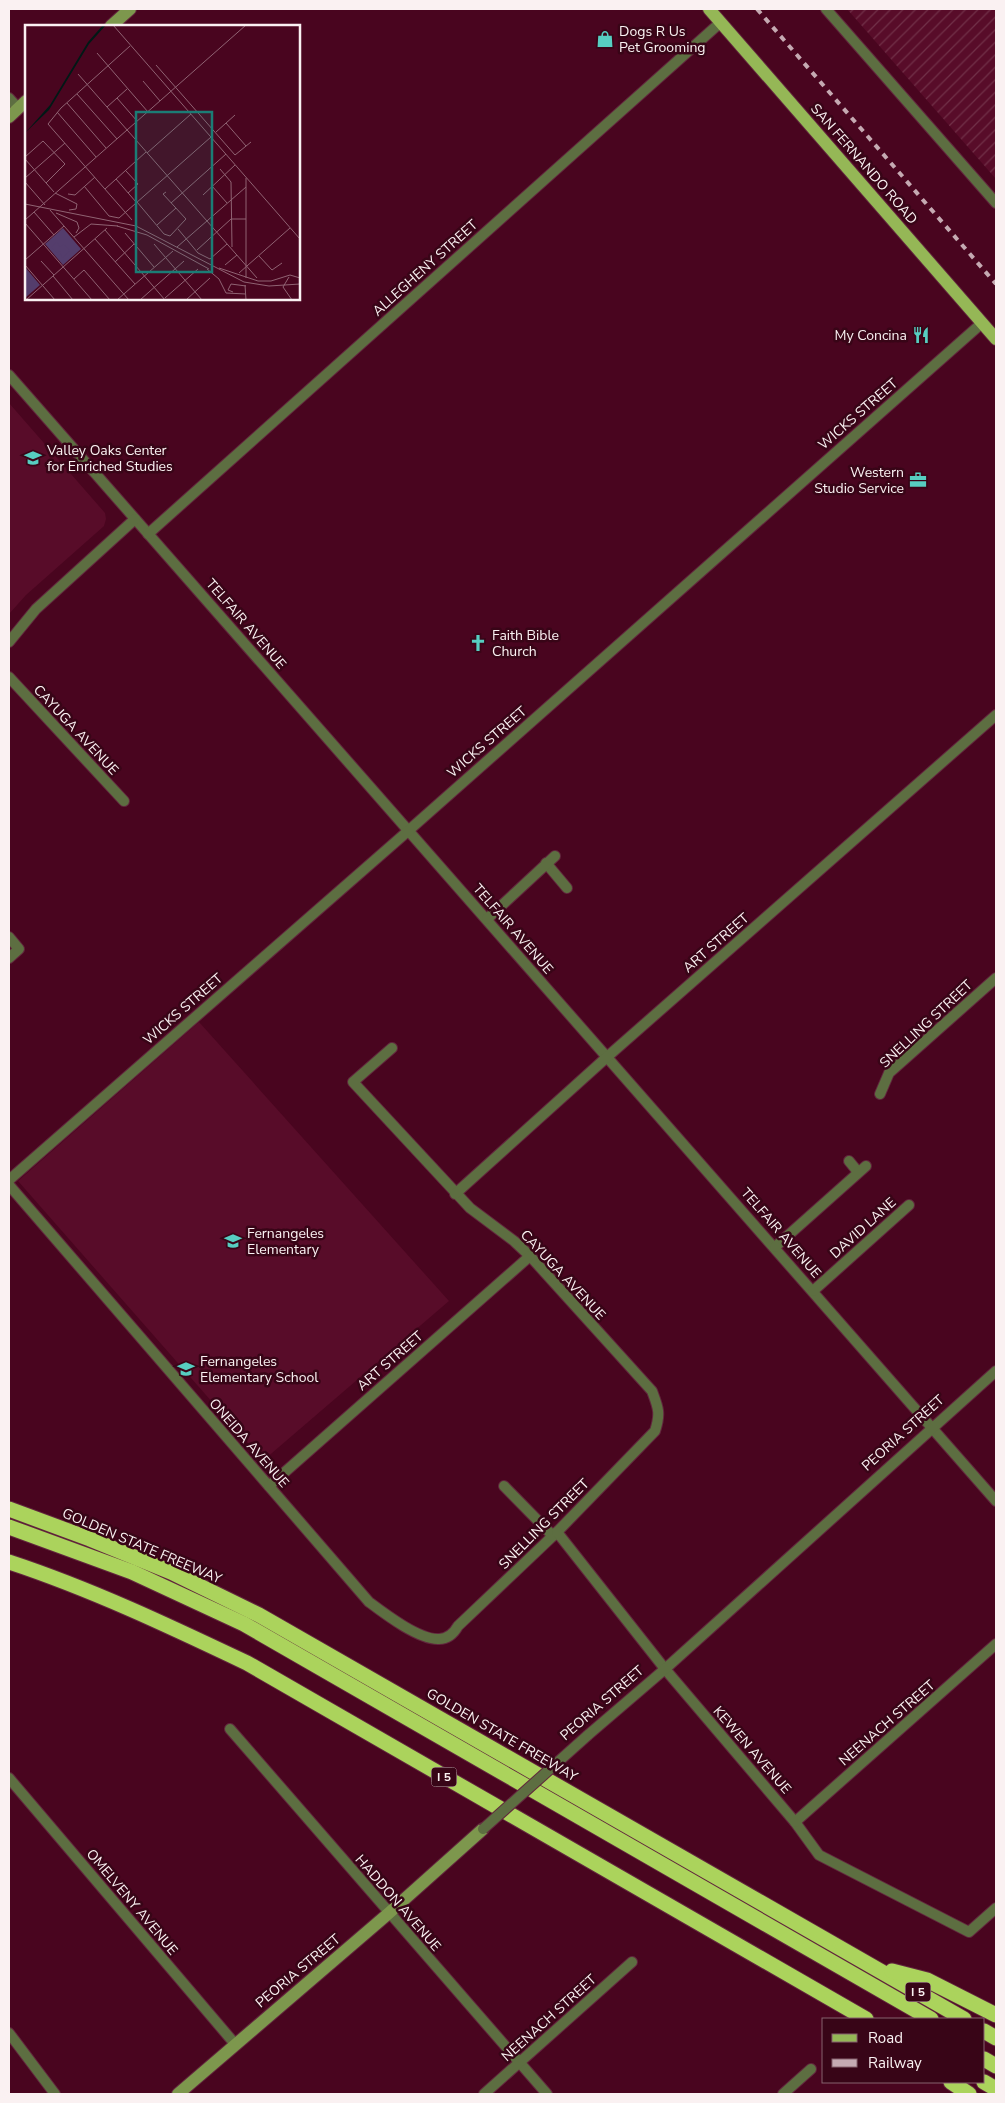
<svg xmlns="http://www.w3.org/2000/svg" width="1005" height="2103" font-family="'Nunito Sans',sans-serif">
	<defs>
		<pattern id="industrial-furrows" width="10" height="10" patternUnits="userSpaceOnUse" patternTransform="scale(1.25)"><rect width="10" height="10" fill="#580c29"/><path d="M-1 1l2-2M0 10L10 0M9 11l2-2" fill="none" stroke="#713048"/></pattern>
	</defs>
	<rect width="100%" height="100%" fill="#49051f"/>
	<!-- built -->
	<g fill="#580c29">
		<polygon points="9,403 105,513 106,519 104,526 26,595 9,614"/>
		<polygon points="199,1022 449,1301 265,1459 256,1452 18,1181"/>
	</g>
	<!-- industrial -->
	<polygon fill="url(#industrial-furrows)" points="847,9 996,9 996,179"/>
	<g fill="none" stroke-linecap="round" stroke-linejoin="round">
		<!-- street casing -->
		<g stroke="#62263d" stroke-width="12">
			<g id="street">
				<polyline points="826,9 996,203"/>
				<polyline points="9,98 18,108"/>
				<polyline points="9,375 996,1501"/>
				<polyline points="148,534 721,22"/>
				<polyline points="9,642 36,609 135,519"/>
				<polyline points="9,677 124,801"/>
				<polyline points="546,863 567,888"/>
				<polyline points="487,919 555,856"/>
				<polyline points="9,937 19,949 9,958"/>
				<polyline points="880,1094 889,1073 996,978"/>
				<polyline points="849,1161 858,1172"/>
				<polyline points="9,1180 408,831 982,323"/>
				<path d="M9,1185L369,1602C385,1614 419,1640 439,1639C448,1639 454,1633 458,1626L557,1532L655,1431C661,1413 658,1407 652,1391L530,1256L514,1241L470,1208L353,1082L392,1048"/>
				<polyline points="455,1194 607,1057 996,715"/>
				<polyline points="775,1247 866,1166"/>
				<polyline points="813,1291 909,1205"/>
				<polyline points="269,1486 530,1256"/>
				<polyline points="504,1486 553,1536"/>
				<polyline points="557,1532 665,1669 795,1822 819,1855 969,1932 996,1908"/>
				<polyline points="230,1729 547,2094"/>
				<polyline points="588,1735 665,1669 996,1371"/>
				<polyline points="9,1778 235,2044"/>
				<polyline points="795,1822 996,1644"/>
				<polyline points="9,2033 55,2094"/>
				<polyline points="484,2094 632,1962"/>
				<polyline points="783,2094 811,2069"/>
			</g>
		</g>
		<!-- secondary casing -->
		<g stroke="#62263d" stroke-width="14">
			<g id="secondary">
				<polyline points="111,26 130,9"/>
				<polyline points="9,117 26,101"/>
				<polyline points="178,2094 389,1913 483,1829"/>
			</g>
		</g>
		<!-- primary casing -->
		<g stroke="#62263d" stroke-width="14">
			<polyline id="primary" points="709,9 996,339"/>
		</g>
		<!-- highway casing -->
		<g stroke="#62263d" stroke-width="17">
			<g id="highway">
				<polyline points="9,1509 90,1539 171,1572 259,1615 964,2019"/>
				<polyline points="9,1527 132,1572 244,1624 931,2019"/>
				<path d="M9,1562C91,1589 169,1626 247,1663L866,2019"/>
				<polyline points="892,1971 927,1980 996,2015"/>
				<polyline points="984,2031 996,2038"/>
				<polyline points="984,2059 996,2066"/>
				<polyline points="951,2082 969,2094"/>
				<polyline points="984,2082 996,2089"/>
			</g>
		</g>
		<!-- street -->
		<use href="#street" stroke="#5d6e41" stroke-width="10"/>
		<!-- secondary -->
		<use href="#secondary" stroke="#7d974d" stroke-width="12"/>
		<!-- primary -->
		<use href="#primary" stroke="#95b756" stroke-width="12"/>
		<!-- highway -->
		<use href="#highway" stroke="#abd35c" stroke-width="15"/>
		<!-- rail -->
		<polyline stroke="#c5aab2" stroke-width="4" stroke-dasharray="6 6" stroke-linecap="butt" points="757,9 996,284"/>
		<!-- street-bridge casing -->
		<g stroke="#62263d" stroke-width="12" stroke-linecap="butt">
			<polyline id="street-bridge" points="483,1829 588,1735"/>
		</g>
		<!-- street-bridge -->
		<use href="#street-bridge" stroke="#5d6e41" stroke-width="10"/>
	</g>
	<!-- icons -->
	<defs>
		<g id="shop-bare" transform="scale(1.35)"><path d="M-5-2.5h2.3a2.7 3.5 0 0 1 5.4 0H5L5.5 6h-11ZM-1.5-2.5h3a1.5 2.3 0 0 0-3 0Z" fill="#57cec1" stroke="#380517" stroke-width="2.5" paint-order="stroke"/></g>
		<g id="restaurant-bare" transform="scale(1.35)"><path d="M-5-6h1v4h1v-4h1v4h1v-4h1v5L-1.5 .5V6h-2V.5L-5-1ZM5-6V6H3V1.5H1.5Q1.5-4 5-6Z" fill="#57cec1" stroke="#380517" stroke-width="2.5" paint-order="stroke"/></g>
		<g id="school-bare" transform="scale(1.35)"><path d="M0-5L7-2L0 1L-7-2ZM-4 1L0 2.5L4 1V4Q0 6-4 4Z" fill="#57cec1" stroke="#380517" stroke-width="2.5" paint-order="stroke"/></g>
		<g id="office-bare" transform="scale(1.35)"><path d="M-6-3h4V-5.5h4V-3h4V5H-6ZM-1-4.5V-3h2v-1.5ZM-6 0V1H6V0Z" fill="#57cec1" stroke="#380517" stroke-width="2.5" paint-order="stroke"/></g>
		<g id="church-bare" transform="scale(1.35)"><path d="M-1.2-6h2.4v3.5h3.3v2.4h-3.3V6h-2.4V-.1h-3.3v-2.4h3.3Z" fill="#57cec1" stroke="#380517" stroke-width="2.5" paint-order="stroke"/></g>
	</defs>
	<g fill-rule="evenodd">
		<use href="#shop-bare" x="605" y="39"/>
		<use href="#restaurant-bare" x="921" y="335"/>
		<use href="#school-bare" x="33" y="458"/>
		<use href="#office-bare" x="918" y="480"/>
		<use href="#church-bare" x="478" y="643"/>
		<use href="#school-bare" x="233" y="1241"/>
		<use href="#school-bare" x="186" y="1369"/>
	</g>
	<g text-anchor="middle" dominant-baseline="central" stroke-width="5" stroke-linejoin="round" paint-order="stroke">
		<!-- shield labels -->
		<g fill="#380517" stroke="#c0aab0" stroke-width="1">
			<rect x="431.5" y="1767.5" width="25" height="19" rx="4"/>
			<rect x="905.5" y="1982.5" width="25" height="19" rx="4"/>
		</g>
		<g font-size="12" font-weight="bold" fill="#faf1f2">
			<text x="444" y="1777">I 5</text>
			<text x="918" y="1992">I 5</text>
		</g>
		<!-- poi labels -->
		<g font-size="14" fill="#faf1f2" stroke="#380517" text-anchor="start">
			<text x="619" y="31">Dogs R Us<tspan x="619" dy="16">Pet Grooming</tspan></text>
			<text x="907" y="335" text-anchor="end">My Concina</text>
			<text x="47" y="450">Valley Oaks Center<tspan x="47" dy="16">for Enriched Studies</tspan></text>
			<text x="904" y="472" text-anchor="end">Western<tspan x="904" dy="16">Studio Service</tspan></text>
			<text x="492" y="635">Faith Bible<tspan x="492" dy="16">Church</tspan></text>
			<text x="247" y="1233">Fernangeles<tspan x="247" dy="16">Elementary</tspan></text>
			<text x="200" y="1361">Fernangeles<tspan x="200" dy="16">Elementary School</tspan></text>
		</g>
		<!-- street labels -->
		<g font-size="14" fill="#faf1f2" stroke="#380517">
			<text transform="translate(864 164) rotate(49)">SAN FERNANDO ROAD</text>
			<text transform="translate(425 268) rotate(-42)">ALLEGHENY STREET</text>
			<text transform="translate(858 414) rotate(-41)">WICKS STREET</text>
			<text transform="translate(246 624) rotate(49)">TELFAIR AVENUE</text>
			<text transform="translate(76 730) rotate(47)">CAYUGA AVENUE</text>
			<text transform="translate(487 742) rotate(-41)">WICKS STREET</text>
			<text transform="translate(513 929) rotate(49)">TELFAIR AVENUE</text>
			<text transform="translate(716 943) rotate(-41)">ART STREET</text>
			<text transform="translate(183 1009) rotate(-41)">WICKS STREET</text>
			<text transform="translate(926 1024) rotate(-43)">SNELLING STREET</text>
			<text transform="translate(863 1228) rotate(-42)">DAVID LANE</text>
			<text transform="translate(781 1233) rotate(49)">TELFAIR AVENUE</text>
			<text transform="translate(563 1275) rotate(47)">CAYUGA AVENUE</text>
			<text transform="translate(390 1361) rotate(-41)">ART STREET</text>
			<text transform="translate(903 1433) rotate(-42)">PEORIA STREET</text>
			<text transform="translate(249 1443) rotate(49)">ONEIDA AVENUE</text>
			<text transform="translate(544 1524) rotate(-45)">SNELLING STREET</text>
			<text transform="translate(142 1546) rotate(23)">GOLDEN STATE FREEWAY</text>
			<text transform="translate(602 1703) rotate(-41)">PEORIA STREET</text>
			<text transform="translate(887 1723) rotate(-41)">NEENACH STREET</text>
			<text transform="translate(502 1735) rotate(30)">GOLDEN STATE FREEWAY</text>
			<text transform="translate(752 1750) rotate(49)">KEWEN AVENUE</text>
			<text transform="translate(132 1902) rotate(50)">OMELVENY AVENUE</text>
			<text transform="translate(398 1903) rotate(49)">HADDON AVENUE</text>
			<text transform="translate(298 1971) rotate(-40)">PEORIA STREET</text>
			<text transform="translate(549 2018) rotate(-42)">NEENACH STREET</text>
		</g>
	</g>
	<!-- overview -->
	<g transform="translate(25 25)">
		<rect width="275" height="275" fill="#49051f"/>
		<path d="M38,203L56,224L38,240L20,219ZM0,242L15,260L0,273Z" fill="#543d6c"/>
		<path d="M32,217L35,222L39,219L45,226L37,233L35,226L32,228L26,222Z" fill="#543d6c"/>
		<path d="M78,0H81L64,19L24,85L0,108L25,80L63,17Z" fill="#001916"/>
		<path fill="none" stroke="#906373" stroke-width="1" d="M88,0L275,214M105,21L36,83L23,99L107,195M72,28L123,87M131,40L210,130L226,117M53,49L232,253M118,56L135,76M52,69L92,114M92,73L112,96M42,78L81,123M82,82L102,64M32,87L71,132M201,98L221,121M191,107L210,90M122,128L166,89M0,132L18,116L40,139L21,158M0,134L29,167M195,144L206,157L207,222M101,146L113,159L103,168M0,153L40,118M221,153V253M91,154L111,177M0,157L20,180M59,161L84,191L94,193L186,112M187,161L202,178M80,164L121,127M30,168L52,179L51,184L44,185M43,169L50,170L70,152M178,170L210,140M112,177L139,209L145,211L161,194L138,169L141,167M146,178L201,129M0,179L111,201L219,257L244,261L275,259M25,185L104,275M9,187L29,210M31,188L52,197L54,203L51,208M0,195L221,0M0,198L67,275M132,200L151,183M92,201L122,210L184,244M153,204L173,228L185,234L202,219M80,205L140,275M100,208L129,242M49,212L66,199L93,201M70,214L110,259M129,219L177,275M152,222L221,162M172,225L206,194H221M234,231L247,245L257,238M0,235L39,201M16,236L29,250M90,237L109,219M0,240L30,275M200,240L212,230M194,243L233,256H246L265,250L275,253M182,244L194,254L201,268L221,269M214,248L265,203M28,251L48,275M264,252L258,262L267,275M49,254L59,245L85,275M220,260L221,275M208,267L203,265L206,259L221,261M140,273L173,244M1,275L82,203M92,275L148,226M115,275L159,236M161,275L185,253"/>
		<path fill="#1b7c75" fill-opacity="0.15" stroke="#1b7c75" stroke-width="2.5" d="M111,87H187V247H111Z"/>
		<rect width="275" height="275" fill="none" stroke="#faf1f2" stroke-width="2.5"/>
	</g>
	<!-- border -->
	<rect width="1005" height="2103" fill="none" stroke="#faf1f2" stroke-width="20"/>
	<!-- legend -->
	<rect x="822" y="2018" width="162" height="65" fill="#380517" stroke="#86636f"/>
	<rect x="832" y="2034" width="25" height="8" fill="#95b756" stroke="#86636f"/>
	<text x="868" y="2043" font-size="15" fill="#faf1f2">Road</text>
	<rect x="832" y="2059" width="25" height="8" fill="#c5aab2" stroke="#86636f"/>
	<text x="868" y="2068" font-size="15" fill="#faf1f2">Railway</text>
</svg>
